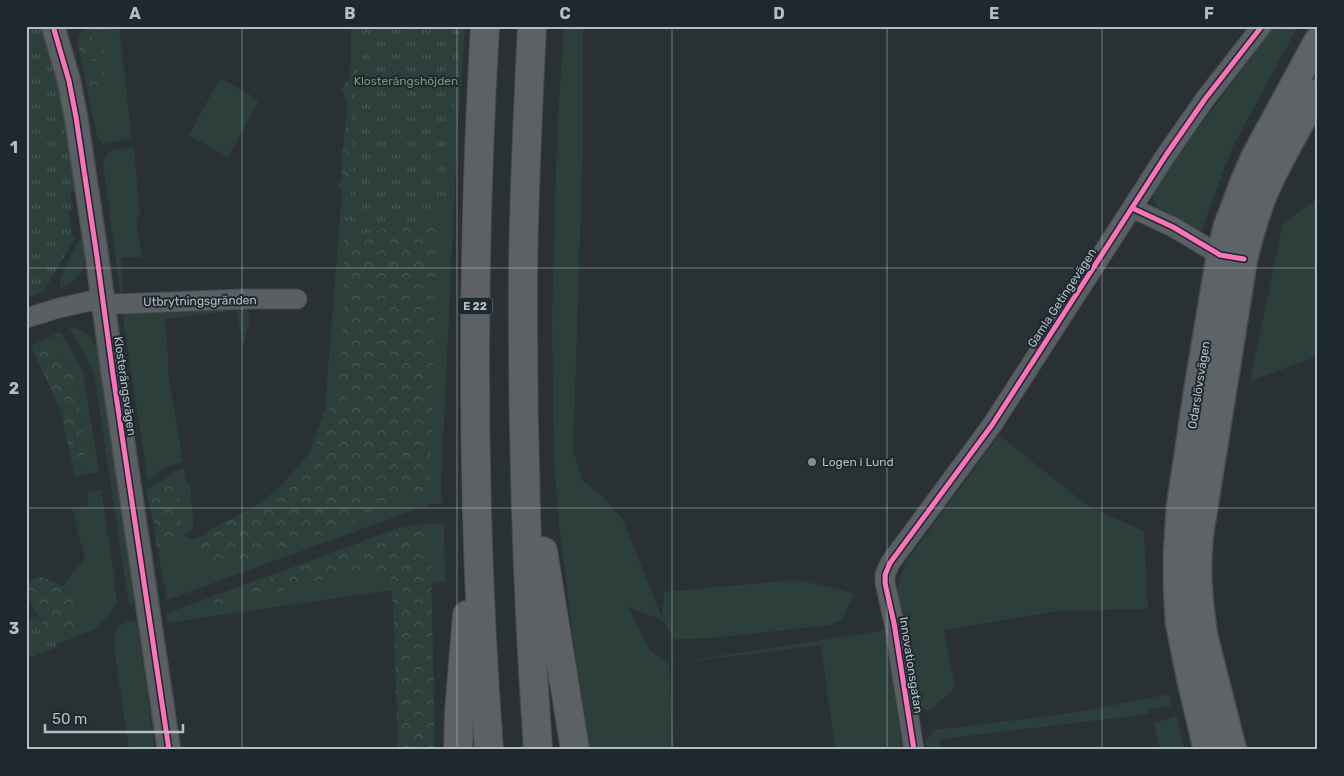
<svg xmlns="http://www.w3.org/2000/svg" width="1344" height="776" font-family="Rubik,sans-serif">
	<defs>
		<pattern id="forest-crowns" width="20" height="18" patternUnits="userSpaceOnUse" patternTransform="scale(1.25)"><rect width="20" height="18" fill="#2d3f3b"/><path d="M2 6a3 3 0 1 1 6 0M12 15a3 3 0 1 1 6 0" fill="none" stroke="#495956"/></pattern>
		<pattern id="park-tufts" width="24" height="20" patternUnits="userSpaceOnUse" patternTransform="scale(1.25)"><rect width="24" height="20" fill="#2d3f3b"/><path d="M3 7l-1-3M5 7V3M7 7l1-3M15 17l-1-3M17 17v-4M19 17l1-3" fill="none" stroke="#495956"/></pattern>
	</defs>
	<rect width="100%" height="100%" fill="#2a3135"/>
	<!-- grass -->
	<g fill="#2d3f3b">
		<polygon points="92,26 123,26 119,29 132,138 105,144 98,140 77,42 81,33"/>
		<polygon points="351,26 465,26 457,141 441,489 442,504 431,504 167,600 158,552 215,531 235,520 259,504 282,485 310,452 325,408 350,87"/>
		<polygon points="564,26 583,26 583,147 573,451 582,480 604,498 623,520 662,618 664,592 794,580 827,586 854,594 842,619 830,625 711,638 674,639 662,620 628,607 650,651 669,664 886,630 902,750 835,750 821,645 669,664 674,750 587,750 559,524 554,461 552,319 557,135"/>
		<polygon points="1275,26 1298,26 1231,150 1203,226 1200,230 1157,207 1153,196 1153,185 1179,154"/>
		<polygon points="220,78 259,100 228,157 189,135"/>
		<polygon points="134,147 140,216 136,218 142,258 121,257 123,292 120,292 103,162 109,151"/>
		<polygon points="1318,198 1318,356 1250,381 1283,223"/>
		<path d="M82,236C87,263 86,275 60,289C57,279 76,246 82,236Z"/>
		<polygon points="246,306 250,318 243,347 237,310 165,319 168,356 168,373 183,462 161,469 148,481 123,318 124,313"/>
		<path d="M69,327C93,331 96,344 101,365L134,605L129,604L128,599L95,379C90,360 78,344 69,327Z"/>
		<polygon points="60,332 75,356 83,372 99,470 97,473 87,474 76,381 49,337"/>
		<polygon points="999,435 1088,506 1144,531 1148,609 1057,611 944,630 955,688 929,711 917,707 897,590 904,565"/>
		<polygon points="184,468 186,483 190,485 194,528 167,546 158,544 146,490 174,472"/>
		<polygon points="101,490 114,574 117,602 110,615 94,630 57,644 26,655 26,620 37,616 50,634 76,603 63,586 85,558 72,508 89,506 87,492"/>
		<polygon points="426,524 444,524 445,582 167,623 166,614 170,612 404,526"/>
		<polygon points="133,620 137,623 155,750 129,750 115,654 114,639 118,627 126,622"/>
		<polygon points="1169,694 1172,706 1148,709 1149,714 941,739 940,747 924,746 925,741 935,730 1073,713"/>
		<polygon points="1176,716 1185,750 1160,750 1154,723"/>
	</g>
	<!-- forest -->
	<g fill="url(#forest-crowns)">
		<polygon points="102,26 108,26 104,30 92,36 93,44 103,43 106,55 94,61 100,71 110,73 97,82 98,101 93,102 86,85 90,71 97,70 89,56 83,56 78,45 84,35 91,32 92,34 100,30"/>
		<path d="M355,55L369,67L437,204L430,493L421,504L408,495L365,513L350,526L245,563L220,568H211L202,555L197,544C180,540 177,544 163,555L156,545L151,491L176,479L181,506L180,517L181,532L188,538L198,541L208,531L277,495L313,455L338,385L344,308V199L353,197L338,187L342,178L341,165L348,104L341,89L354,72Z"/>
		<polygon points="49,337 76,381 87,474 75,476 60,409 31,346"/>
		<polygon points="429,526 426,542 431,563 435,750 398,750 394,625 391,579 367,576 339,576 265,595 204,607 219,597 403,530"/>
		<path d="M40,576L63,586L76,603V625L50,634C41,621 26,600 26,583Z"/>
	</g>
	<!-- park -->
	<g fill="url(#park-tufts)">
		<polygon points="26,26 42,26 57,82 64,115 76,191 70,192 73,210 69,211 72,233 75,238 45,289 42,292 26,299"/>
		<polygon points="359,26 460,26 446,215 349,237"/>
		<polygon points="37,616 58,647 26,658 26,620"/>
	</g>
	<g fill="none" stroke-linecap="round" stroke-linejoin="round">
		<!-- minor casing -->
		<g stroke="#484d50" stroke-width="21">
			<g id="minor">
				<polyline points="1132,208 1173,227 1220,255 1231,257"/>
				<polyline points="26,318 59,308 90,301 117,304 243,299 297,299"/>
				<polyline points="914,750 894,623 885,583 885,575 890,563 992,425 1166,155 1205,99 1262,26"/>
			</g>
		</g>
		<!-- tertiary casing -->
		<g stroke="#484d50" stroke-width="25">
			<polyline id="tertiary" points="53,26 69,81 76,117 97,257 113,375 169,750"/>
		</g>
		<!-- secondary casing -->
		<g stroke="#484d50" stroke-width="29">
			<g id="secondary">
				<polyline points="1207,750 1190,678 1179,623 1177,588 1177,552 1180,506 1198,386 1220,255 1227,226 1244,181 1256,154 1318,40"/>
				<path d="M1233,750L1204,635C1199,600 1196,569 1200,534L1244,259C1249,239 1255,218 1262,199C1276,164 1299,126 1318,92"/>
			</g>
		</g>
		<!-- motorway casing -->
		<g stroke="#464d51" stroke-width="30">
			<g id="motorway">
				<path d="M485,26C471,267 471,509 489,750"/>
				<path d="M532,26C528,108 524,189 523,271C522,431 527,591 538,750"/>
				<polyline points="543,551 575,750"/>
				<polyline points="458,750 459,713 467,615"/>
			</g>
		</g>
		<!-- minor -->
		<use href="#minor" stroke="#595f63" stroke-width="19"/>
		<!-- tertiary -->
		<use href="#tertiary" stroke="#595f63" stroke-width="22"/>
		<!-- secondary -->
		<use href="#secondary" stroke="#5d6367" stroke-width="26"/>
		<!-- motorway -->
		<use href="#motorway" stroke="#5e6163" stroke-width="28"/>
		<!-- cycleway casing -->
		<g stroke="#1d282f" stroke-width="8">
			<g id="cycleway">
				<polyline points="53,26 69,81 76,117 97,257 113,375 169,750"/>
				<polyline points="1132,208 1173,227 1220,255 1244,259"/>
				<polyline points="914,750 894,623 885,583 885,575 890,563 992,425 1166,155 1205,99 1262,26"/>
			</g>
		</g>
		<!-- cycleway -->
		<use href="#cycleway" stroke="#fb73b8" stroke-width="5"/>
	</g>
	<!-- grid -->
	<path fill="none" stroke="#b4bec5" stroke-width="1" stroke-opacity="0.55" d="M242,26V750M457,26V750M672,26V750M887,26V750M1102,26V750M26,268H1318M26,508H1318"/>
	<!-- markers -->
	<circle fill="#848d93" stroke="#1d282f" stroke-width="2" cx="812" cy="462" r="5"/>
	<g text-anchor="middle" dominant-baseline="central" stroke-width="4" stroke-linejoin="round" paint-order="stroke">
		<!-- shield labels -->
		<rect fill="#1d282f" stroke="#879198" stroke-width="1" x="457.5" y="297.5" width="35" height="17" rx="4"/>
		<g font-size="11" font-weight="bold" fill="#b4bec5">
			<text x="475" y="306">E 22</text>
		</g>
		<!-- park labels -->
		<g font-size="12" fill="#749974" stroke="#1d282f">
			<text x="406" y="81">Klosterängshöjden</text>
		</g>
		<!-- street labels -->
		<g font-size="12" fill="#b4bec5" stroke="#1d282f">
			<text transform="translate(1062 298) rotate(-57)">Gamla Getingevägen</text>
			<text transform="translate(200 301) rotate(-1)">Utbrytningsgränden</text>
			<text transform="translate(1199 385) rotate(-81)">Odarslövsvägen</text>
			<text transform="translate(125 386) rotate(82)">Klosterängsvägen</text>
			<text transform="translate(911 665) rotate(81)">Innovationsgatan</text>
		</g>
		<!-- poi labels -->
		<g font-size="12" fill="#b4bec5" stroke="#1d282f" text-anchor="start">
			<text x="822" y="462">Logen i Lund</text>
		</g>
	</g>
	<!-- border -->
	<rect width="1344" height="776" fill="none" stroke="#1d282f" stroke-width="55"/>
	<!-- scale -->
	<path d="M45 724v8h138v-8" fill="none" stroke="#b4bec5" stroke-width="2.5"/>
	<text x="52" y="724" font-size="15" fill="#b4bec5" stroke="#1d282f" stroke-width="4" paint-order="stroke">50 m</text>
	<rect x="28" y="28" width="1288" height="720" fill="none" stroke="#b4bec5" stroke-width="2"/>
	<g font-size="16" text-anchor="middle" font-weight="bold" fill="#b4bec5">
		<text x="135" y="19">A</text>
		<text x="350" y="19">B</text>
		<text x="565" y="19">C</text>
		<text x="779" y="19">D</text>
		<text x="994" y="19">E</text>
		<text x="1209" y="19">F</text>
		<text x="14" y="153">1</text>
		<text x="14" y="394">2</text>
		<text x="14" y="634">3</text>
	</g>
</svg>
